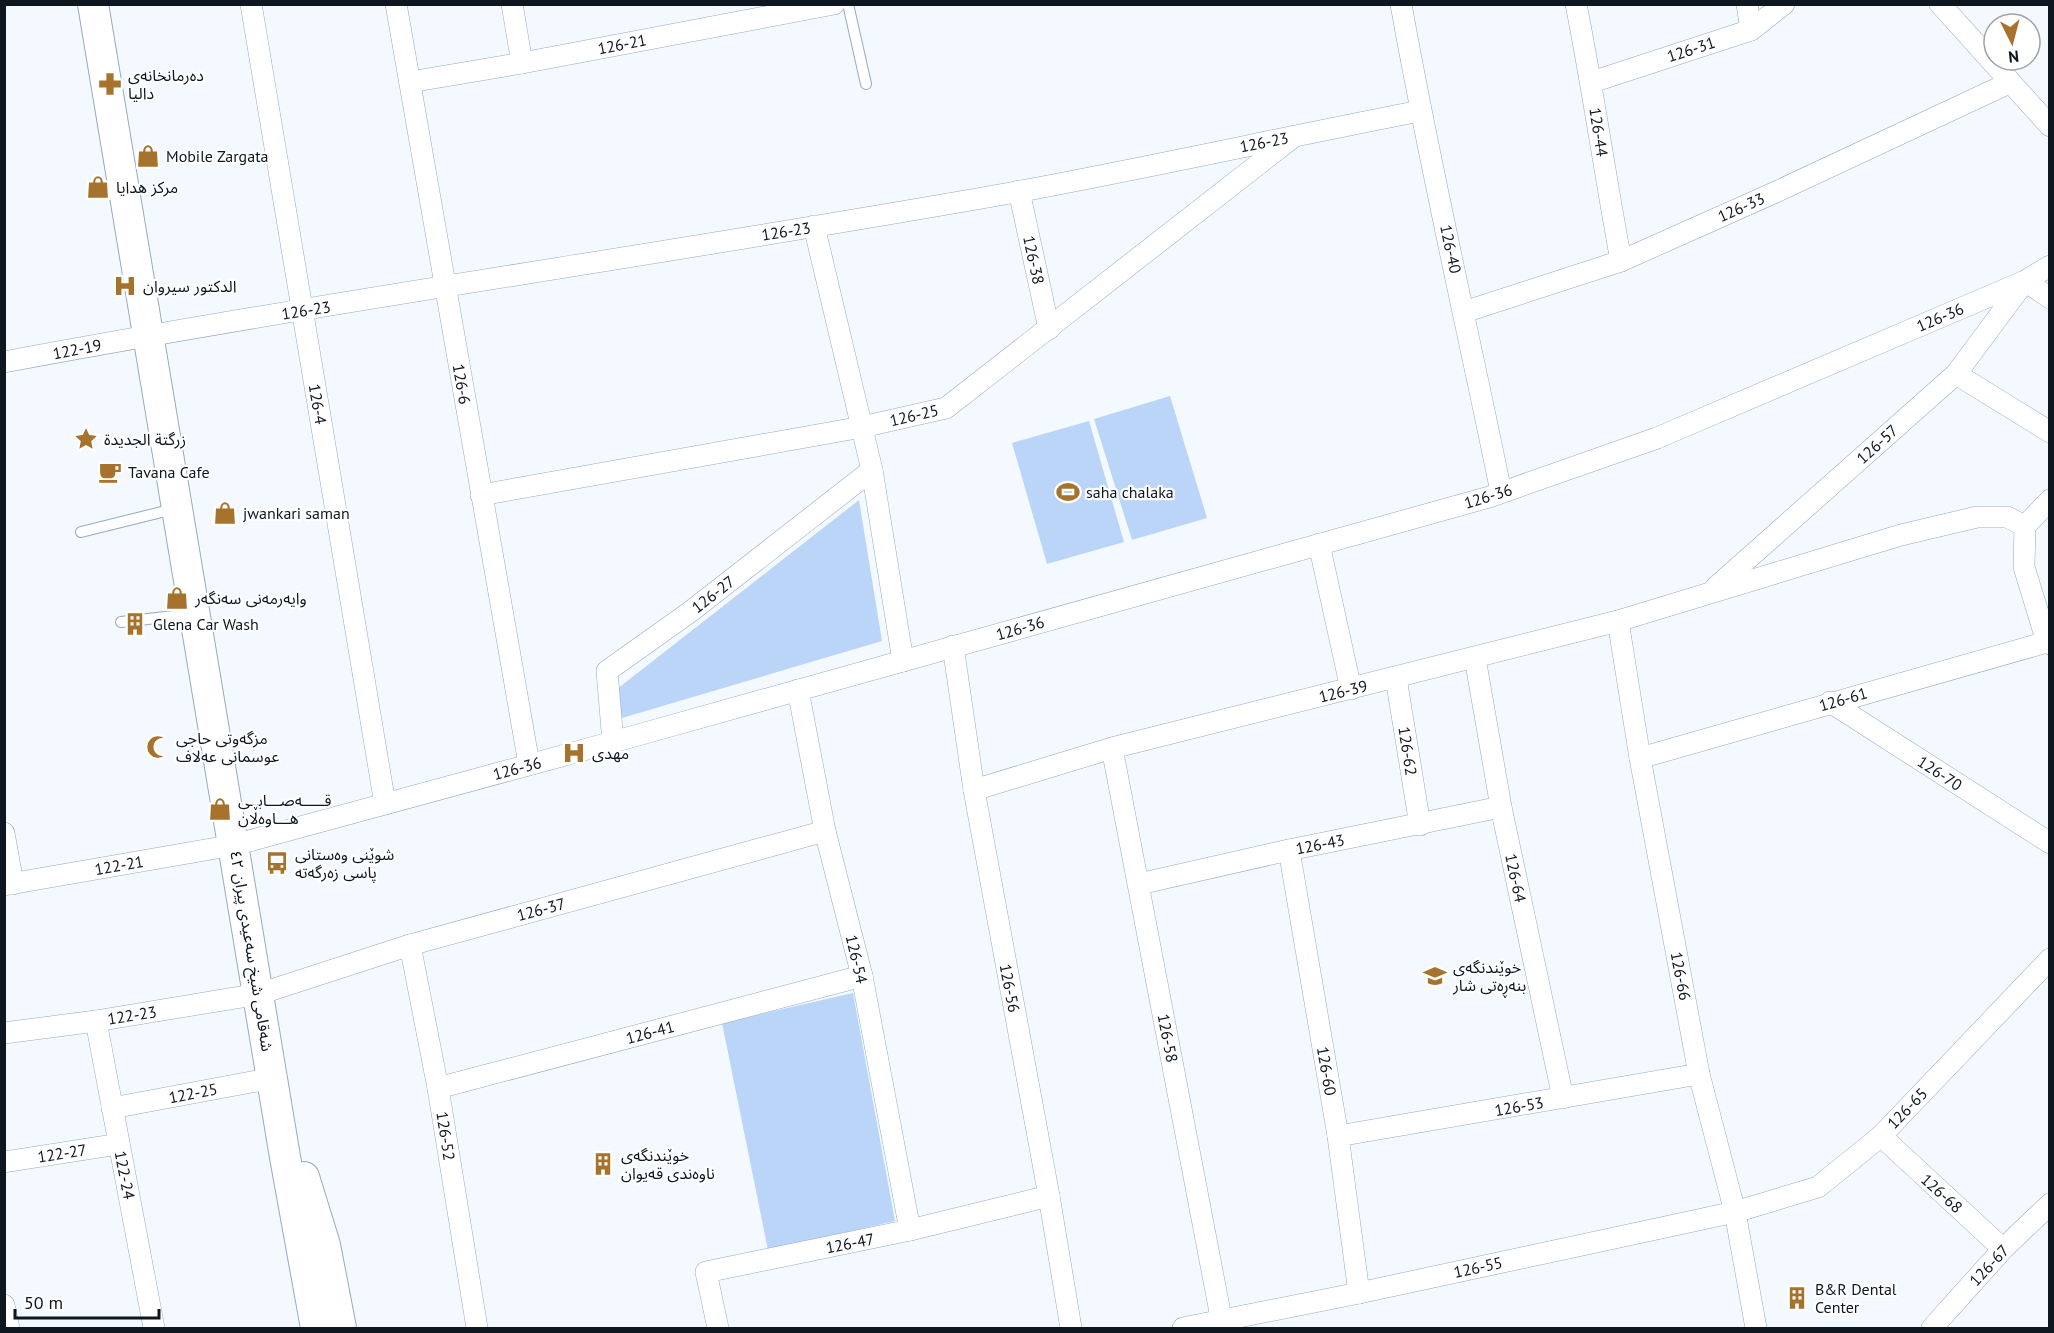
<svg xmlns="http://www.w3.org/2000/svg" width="2054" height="1333" font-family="'PT Sans','Noto Sans Arabic',sans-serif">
	<rect width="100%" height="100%" fill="#f4f9ff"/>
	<!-- green -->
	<g fill="#bad5f7">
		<polygon points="1170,396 1207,518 1132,540 1094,419"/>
		<polygon points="1089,421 1124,542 1047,564 1012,443"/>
		<polygon points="859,500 882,641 622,718 617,689"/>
		<polygon points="853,993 895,1221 768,1250 722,1023"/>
	</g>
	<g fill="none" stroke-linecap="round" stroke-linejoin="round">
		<!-- service casing -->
		<g stroke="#94aac7" stroke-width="12">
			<g id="service">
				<polyline points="848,4 866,84"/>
				<polyline points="81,532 174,509"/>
				<polyline points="121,622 192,614"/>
			</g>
		</g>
		<!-- minor casing -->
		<g stroke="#94aac7" stroke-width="22">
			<g id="minor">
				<polyline points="251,4 385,804"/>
				<polyline points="396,4 529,764"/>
				<polyline points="512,4 522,63"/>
				<path d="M1401,4C1430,168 1468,330 1501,492"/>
				<path d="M1576,4C1593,90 1605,175 1621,261"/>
				<polyline points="1747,4 1751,30"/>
				<polyline points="1940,4 2050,126"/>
				<polyline points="410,82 522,63 834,4"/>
				<polyline points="1592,82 1751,30 1784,4"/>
				<polyline points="1019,191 1049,329"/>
				<polyline points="814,226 872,470 903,661"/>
				<polyline points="1464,312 1621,261 1778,191 2009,83"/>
				<path d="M4,362C341,299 680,252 1016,192C1151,167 1286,137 1420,111"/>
				<polyline points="1956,374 2050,432"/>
				<polyline points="481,495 862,427 946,408 1292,138"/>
				<polyline points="2025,526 2024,567 2047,642 2050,644"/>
				<polyline points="2025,526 2050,500"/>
				<polyline points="1319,544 1351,689"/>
				<polyline points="1716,587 1956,374 2025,281 2050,298"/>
				<polyline points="1618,621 1640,758 1699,1074 1735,1212 1756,1328"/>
				<polyline points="953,646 974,790 1049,1196 1071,1328"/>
				<polyline points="1475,658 1501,807 1563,1098"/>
				<polyline points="1396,678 1420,825"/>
				<polyline points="798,690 825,831 862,976 910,1230"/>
				<polyline points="1830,702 2050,843"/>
				<polyline points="613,742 607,671 690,612 872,470"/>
				<polyline points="1112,748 1223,1328"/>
				<polyline points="1640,758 2047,642"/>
				<polyline points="974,790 1112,748 1618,621 1901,535 1977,517 2007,517 2025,526"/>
				<polyline points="4,833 13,884"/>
				<polyline points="1289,850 1338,1136 1359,1293"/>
				<polyline points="1139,884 1289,850 1501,807"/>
				<polyline points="4,885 234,845 613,742 1489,497 1657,438 2025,281 2050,266"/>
				<polyline points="410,945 438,1088 477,1328"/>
				<polyline points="96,1021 154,1328"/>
				<polyline points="4,1033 96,1021 259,994 410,945 825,831"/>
				<polyline points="438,1088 862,976"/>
				<polyline points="112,1108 273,1078"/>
				<polyline points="1338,1136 1699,1074"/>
				<polyline points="1881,1136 2003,1249"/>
				<polyline points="4,1162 119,1144"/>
				<polyline points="4,1305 9,1328"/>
				<polyline points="718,1328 706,1272 910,1230 1049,1196"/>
				<polyline points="1183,1328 1359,1293 1735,1212 1818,1187 1881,1136 2050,959"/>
				<polyline points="1932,1328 2003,1249 2050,1204"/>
			</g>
		</g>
		<!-- secondary casing -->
		<g stroke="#94aac7" stroke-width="32">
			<g id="secondary">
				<polyline points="93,4 285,1157 316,1328"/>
				<polyline points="304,1177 325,1245 341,1328"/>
			</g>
		</g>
		<!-- service -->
		<use href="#service" stroke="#fff" stroke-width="10"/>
		<!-- minor -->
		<use href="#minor" stroke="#fff" stroke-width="21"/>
		<!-- secondary -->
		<use href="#secondary" stroke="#fff" stroke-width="30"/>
	</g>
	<!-- icons -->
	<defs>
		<g id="pharmacy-bare" transform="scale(1.8)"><path d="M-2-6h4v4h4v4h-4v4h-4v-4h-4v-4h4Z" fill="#a7722c" stroke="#fff" stroke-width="2.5" paint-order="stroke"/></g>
		<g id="shop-bare" transform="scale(1.8)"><path d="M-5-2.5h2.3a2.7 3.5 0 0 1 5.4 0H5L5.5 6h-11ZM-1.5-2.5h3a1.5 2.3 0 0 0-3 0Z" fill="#a7722c" stroke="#fff" stroke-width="2.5" paint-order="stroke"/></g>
		<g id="hospital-bare" transform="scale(1.8)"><path d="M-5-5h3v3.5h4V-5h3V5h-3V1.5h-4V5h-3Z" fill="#a7722c" stroke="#fff" stroke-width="2.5" paint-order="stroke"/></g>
		<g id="sight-bare" transform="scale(1.8)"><path d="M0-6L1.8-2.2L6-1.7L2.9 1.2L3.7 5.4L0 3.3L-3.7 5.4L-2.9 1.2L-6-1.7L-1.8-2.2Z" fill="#a7722c" stroke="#fff" stroke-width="2.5" paint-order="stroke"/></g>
		<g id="cafe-bare" transform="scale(1.8)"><path d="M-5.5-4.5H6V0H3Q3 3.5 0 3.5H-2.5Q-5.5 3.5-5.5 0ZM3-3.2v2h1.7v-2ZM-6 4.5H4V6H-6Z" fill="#a7722c" stroke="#fff" stroke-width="2.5" paint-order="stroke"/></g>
		<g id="stadium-bare" transform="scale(1.8)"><path d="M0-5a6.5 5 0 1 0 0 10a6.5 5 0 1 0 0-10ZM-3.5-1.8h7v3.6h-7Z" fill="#a7722c" stroke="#fff" stroke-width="2.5" paint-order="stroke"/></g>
		<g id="building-bare" transform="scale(1.8)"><path d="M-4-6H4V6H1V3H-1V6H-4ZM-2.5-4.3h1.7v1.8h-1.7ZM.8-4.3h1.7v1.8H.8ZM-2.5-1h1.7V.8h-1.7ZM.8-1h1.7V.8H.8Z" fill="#a7722c" stroke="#fff" stroke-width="2.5" paint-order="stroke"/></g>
		<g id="mosque-bare" transform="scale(1.8)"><path d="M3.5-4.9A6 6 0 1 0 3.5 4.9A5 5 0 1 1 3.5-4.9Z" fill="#a7722c" stroke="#fff" stroke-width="2.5" paint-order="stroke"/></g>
		<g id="bus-bare" transform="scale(1.8)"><path d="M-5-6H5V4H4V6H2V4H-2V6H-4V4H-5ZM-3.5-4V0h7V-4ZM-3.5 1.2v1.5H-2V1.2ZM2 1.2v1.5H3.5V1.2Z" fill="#a7722c" stroke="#fff" stroke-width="2.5" paint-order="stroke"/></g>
		<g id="school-bare" transform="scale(1.8)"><path d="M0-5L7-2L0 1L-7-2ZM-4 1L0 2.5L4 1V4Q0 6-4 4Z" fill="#a7722c" stroke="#fff" stroke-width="2.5" paint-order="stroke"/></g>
	</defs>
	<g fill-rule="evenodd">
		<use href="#pharmacy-bare" x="110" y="84"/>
		<use href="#shop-bare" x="148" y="156"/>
		<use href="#shop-bare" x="98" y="187"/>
		<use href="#hospital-bare" x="125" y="286"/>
		<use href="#sight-bare" x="86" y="439"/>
		<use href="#cafe-bare" x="110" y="472"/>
		<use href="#stadium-bare" x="1068" y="492"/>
		<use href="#shop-bare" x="225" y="513"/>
		<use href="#shop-bare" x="177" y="598"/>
		<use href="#building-bare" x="135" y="624"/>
		<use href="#mosque-bare" x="158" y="747"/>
		<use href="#hospital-bare" x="574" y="753"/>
		<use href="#shop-bare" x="220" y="809"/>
		<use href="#bus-bare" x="277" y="863"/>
		<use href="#school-bare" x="1435" y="976"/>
		<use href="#building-bare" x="603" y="1164"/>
		<use href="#building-bare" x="1797" y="1298"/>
	</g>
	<g text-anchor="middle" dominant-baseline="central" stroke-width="4.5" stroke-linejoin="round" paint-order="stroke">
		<!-- street labels -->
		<g font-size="16" fill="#0e1620" stroke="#fff">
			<text transform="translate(622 44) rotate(-11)">126-21</text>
			<text transform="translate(1691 49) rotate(-18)">126-31</text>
			<text transform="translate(1599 132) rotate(81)">126-44</text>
			<text transform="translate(1264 142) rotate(-11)">126-23</text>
			<text transform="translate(1741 207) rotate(-24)">126-33</text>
			<text transform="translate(786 231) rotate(-9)">126-23</text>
			<text transform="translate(1451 249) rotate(78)">126-40</text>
			<text transform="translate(1034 260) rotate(78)">126-38</text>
			<text transform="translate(306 310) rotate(-9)">126-23</text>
			<text transform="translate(1940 317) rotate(-23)">126-36</text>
			<text transform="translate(77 349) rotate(-11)">122-19</text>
			<text transform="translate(462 384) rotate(80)">126-6</text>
			<text transform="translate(318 404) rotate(80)">126-4</text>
			<text transform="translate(914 415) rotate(-13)">126-25</text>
			<text transform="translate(1877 444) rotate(-42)">126-57</text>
			<text transform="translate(1488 496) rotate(-17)">126-36</text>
			<text transform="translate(713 594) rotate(-38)">126-27</text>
			<text transform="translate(1020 628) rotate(-16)">126-36</text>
			<text transform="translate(1343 691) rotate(-14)">126-39</text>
			<text transform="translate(1843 699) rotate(-16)">126-61</text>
			<text transform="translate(1408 751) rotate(81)">126-62</text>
			<text transform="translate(517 768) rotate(-15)">126-36</text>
			<text transform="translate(1940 773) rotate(33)">126-70</text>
			<text transform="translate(1320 844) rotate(-11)">126-43</text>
			<text transform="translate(119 865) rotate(-10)">122-21</text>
			<text transform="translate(1516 878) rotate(78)">126-64</text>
			<text transform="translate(541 909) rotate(-15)">126-37</text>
			<text transform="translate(252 951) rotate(81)">شەقامی شیخ سەعیدی پیران ٤٢</text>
			<text transform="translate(857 959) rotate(77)">126-54</text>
			<text transform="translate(1681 976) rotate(79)">126-66</text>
			<text transform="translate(1010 988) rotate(79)">126-56</text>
			<text transform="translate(132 1015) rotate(-9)">122-23</text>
			<text transform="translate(650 1032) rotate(-15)">126-41</text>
			<text transform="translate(1168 1038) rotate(79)">126-58</text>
			<text transform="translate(1327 1071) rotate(80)">126-60</text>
			<text transform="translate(193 1093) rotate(-11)">122-25</text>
			<text transform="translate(1519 1106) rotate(-10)">126-53</text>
			<text transform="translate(1907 1108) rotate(-46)">126-65</text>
			<text transform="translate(446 1136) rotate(81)">126-52</text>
			<text transform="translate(62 1153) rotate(-9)">122-27</text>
			<text transform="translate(125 1175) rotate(79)">122-24</text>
			<text transform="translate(1942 1193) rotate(42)">126-68</text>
			<text transform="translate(850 1243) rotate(-11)">126-47</text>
			<text transform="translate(1989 1265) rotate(-47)">126-67</text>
			<text transform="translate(1478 1267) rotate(-12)">126-55</text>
		</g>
		<!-- poi labels -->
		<g font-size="16" fill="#0e1620" stroke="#fff" text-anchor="start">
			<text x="128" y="75">دەرمانخانەی<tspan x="128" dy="18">دالیا</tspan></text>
			<text x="166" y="156">Mobile Zargata</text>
			<text x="116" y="187">مركز هدايا</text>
			<text x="143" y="286">الدكتور سيروان</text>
			<text x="104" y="439">زرگتة الجديدة</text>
			<text x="128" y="472">Tavana Cafe</text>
			<text x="1086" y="492">saha chalaka</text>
			<text x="243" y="513">jwankari saman</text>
			<text x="195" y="598">وایەرمەنی سەنگەر</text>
			<text x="153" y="624">Glena Car Wash</text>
			<text x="176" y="738">مزگەوتی حاجی<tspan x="176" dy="18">عوسمانی عەلاف</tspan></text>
			<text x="592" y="753">مهدی</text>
			<text x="238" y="800">قـــــەصـــابــی<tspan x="238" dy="18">هـــاوەڵان</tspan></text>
			<text x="295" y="854">شوێنی وەستانی<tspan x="295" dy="18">پاسی زەرگەتە</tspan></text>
			<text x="1453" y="967">خوێندنگەی<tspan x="1453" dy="18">بنەڕەتی شار</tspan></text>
			<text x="621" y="1155">خوێندنگەی<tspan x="621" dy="18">ناوەندی قەیوان</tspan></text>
			<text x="1815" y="1289">B&amp;R Dental<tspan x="1815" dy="18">Center</tspan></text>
		</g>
	</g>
	<!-- border -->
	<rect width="2054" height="1333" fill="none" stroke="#0e1620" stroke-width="12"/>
	<!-- north arrow -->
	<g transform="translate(2012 42) rotate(174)"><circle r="28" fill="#ffffff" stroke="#9fa2a6" stroke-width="1.5"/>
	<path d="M0-4.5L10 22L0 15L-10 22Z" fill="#a7722c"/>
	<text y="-9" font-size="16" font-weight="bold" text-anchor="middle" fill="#0e1620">N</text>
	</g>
	<!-- scale -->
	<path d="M15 1309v9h144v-9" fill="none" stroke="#0e1620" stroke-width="3"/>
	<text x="24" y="1309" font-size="18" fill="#0e1620" stroke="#ffffff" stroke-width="4.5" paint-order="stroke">50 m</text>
</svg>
